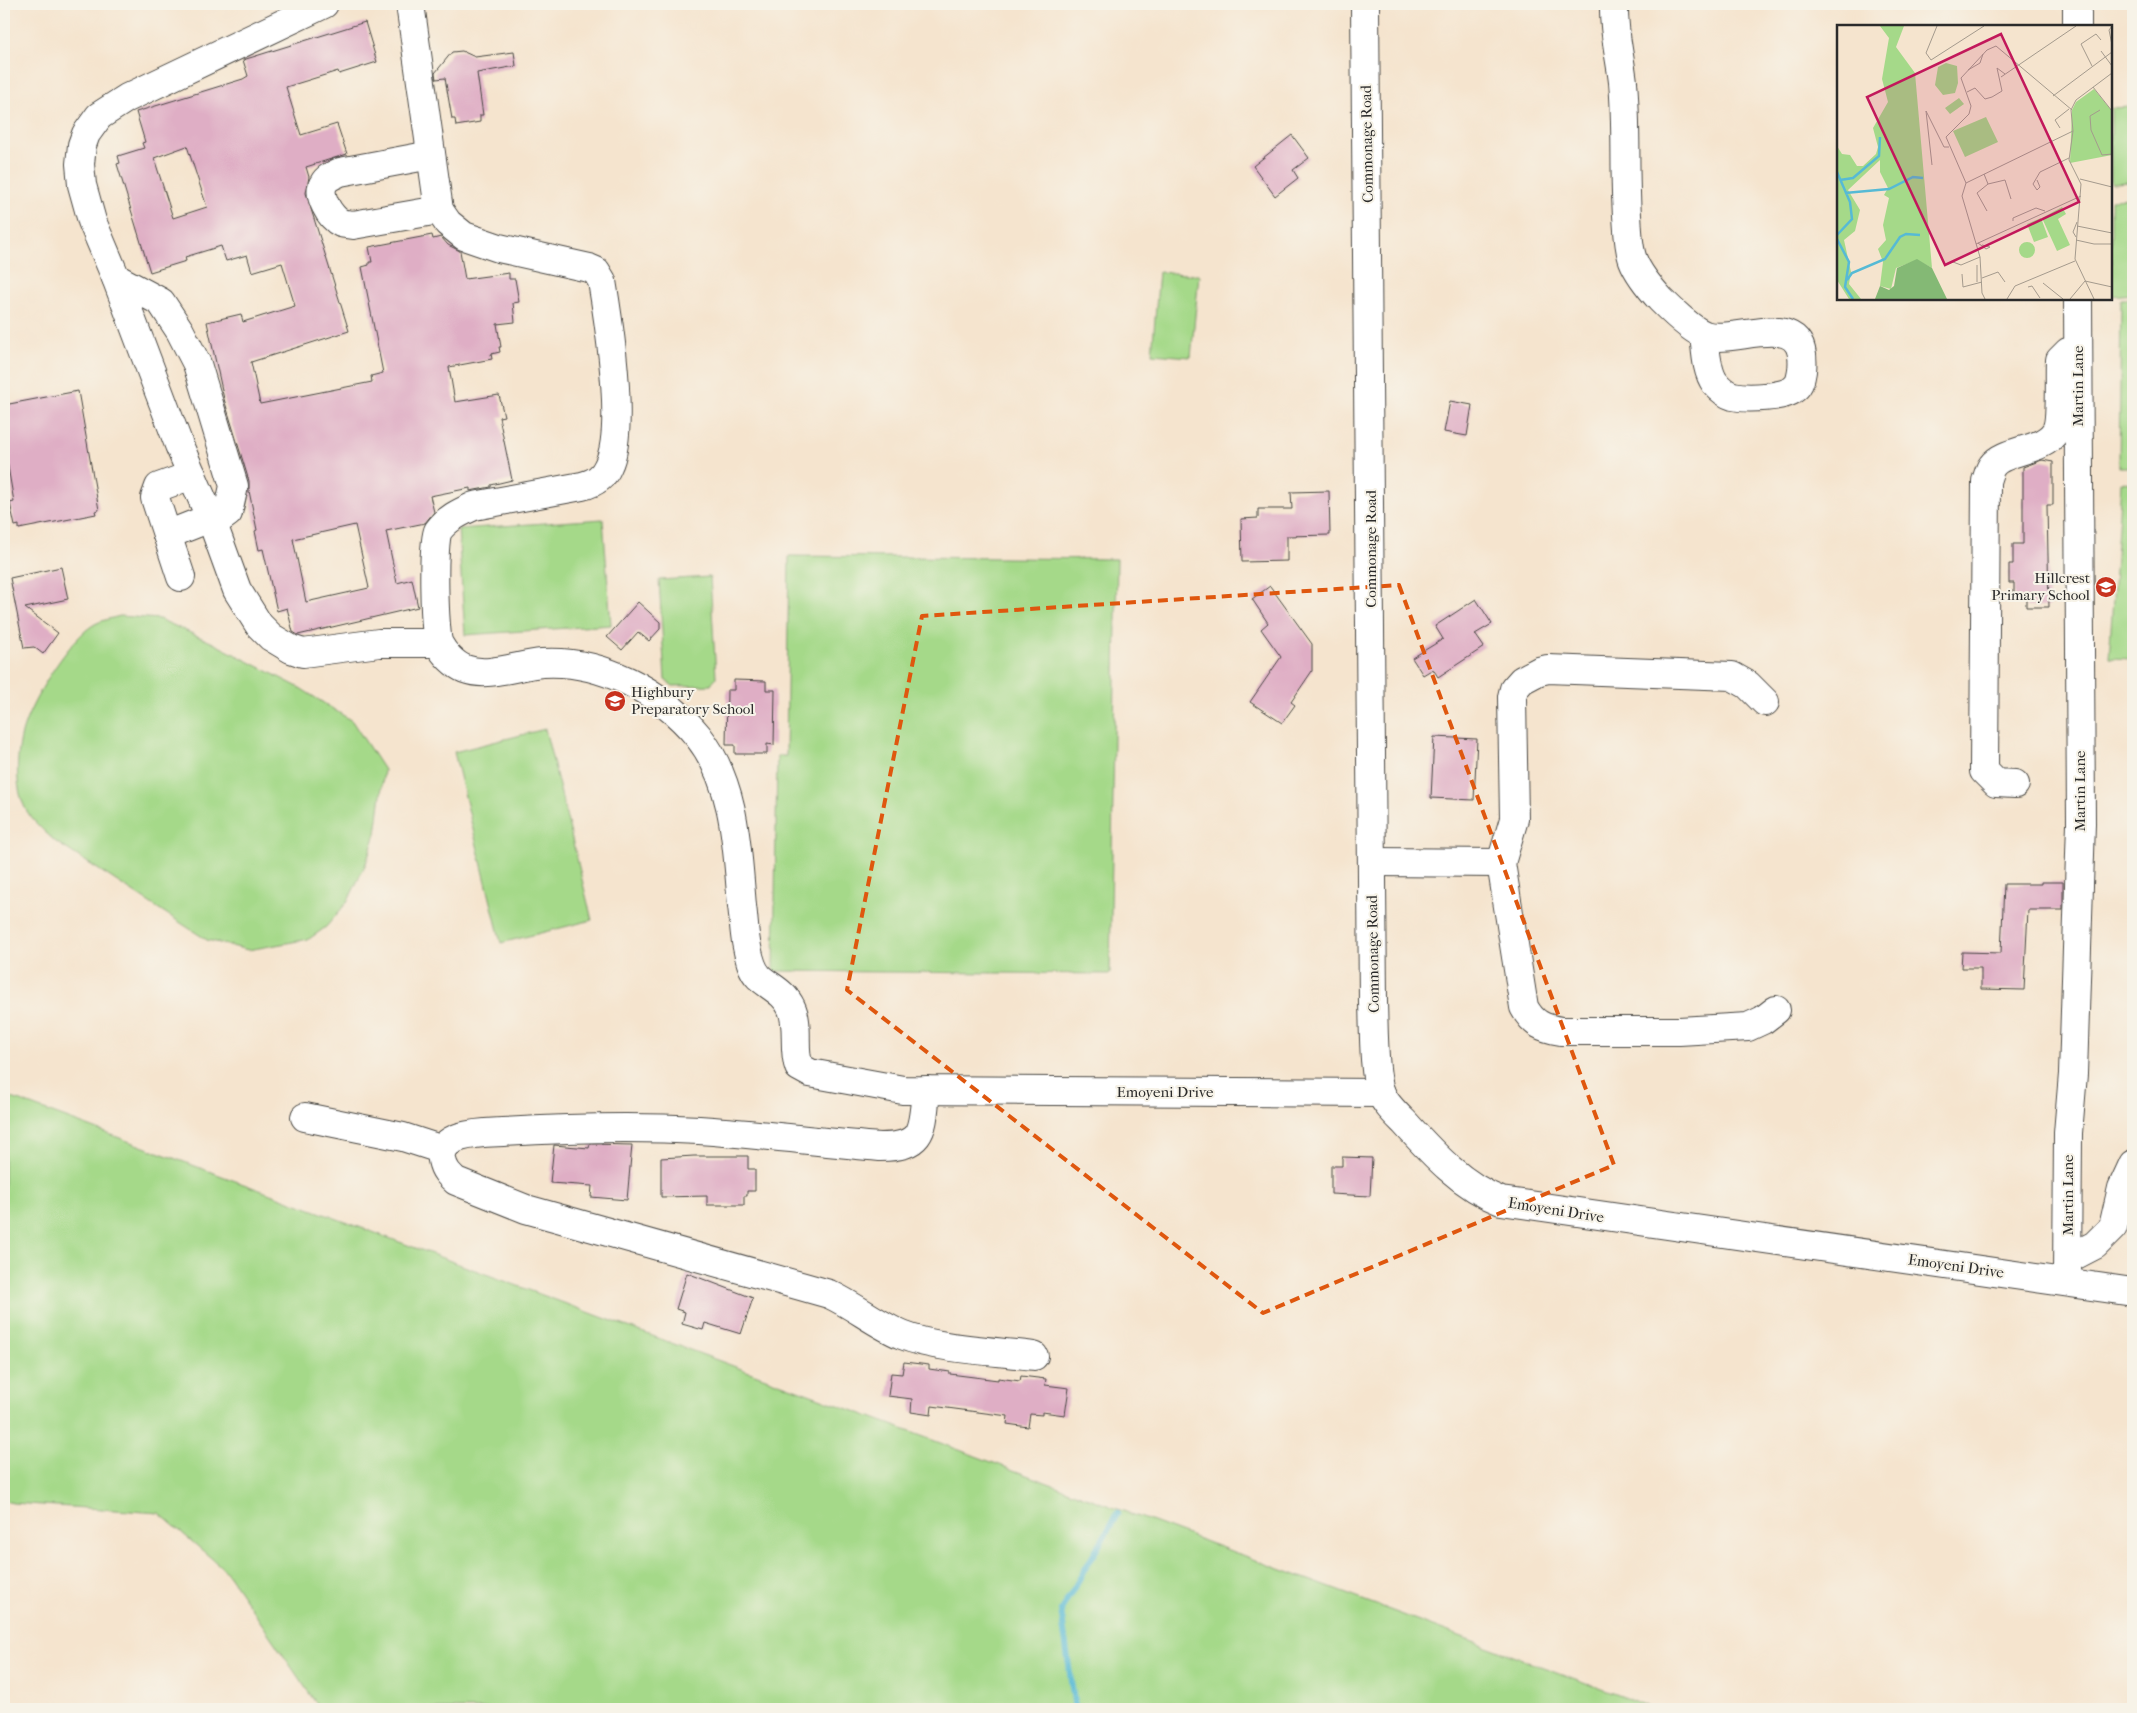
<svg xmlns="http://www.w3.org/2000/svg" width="2137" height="1713" font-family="'IM FELL French Canon',serif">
	<rect width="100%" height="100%" fill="#f7f3e8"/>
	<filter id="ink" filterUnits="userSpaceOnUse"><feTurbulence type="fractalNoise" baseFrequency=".02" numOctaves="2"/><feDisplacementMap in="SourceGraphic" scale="10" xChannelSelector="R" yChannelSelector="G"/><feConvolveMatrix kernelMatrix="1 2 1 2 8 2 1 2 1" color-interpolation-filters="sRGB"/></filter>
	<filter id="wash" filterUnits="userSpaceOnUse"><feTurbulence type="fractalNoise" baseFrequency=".0096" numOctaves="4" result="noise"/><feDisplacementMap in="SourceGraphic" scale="20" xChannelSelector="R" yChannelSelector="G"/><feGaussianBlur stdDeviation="1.12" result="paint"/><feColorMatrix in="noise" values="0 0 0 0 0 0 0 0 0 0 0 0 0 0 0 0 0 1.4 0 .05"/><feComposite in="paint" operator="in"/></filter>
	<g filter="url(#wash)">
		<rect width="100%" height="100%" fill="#f5e4ce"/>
		<!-- grass -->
		<g fill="#a5d989" stroke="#68825a">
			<polygon points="2133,107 2133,182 2111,183 2111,108"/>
			<polygon points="2133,198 2133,294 2111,296 2111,199"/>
			<polygon points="1159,272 1199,275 1191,357 1152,354"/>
			<polygon points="2121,299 2133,299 2133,467 2119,467"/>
			<polygon points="2121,482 2133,483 2133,659 2109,658"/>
			<polygon points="603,519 611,625 465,635 458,529"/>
			<polygon points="789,556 1117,559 1110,974 774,971 777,756 786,756"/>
			<polygon points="710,577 716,677 711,685 673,686 665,680 659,580"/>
			<path d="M120,616L159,619L211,642L300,688L352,721L384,770L376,834L366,863L348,901L326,927L309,939L248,950L207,940L56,842C43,830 28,818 22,801C15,780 17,754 22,733C29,704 69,638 95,624C102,620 113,618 120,616Z"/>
			<polygon points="545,729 592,920 501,943 454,752"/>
			<polygon points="4,1095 1656,1709 320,1709 225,1570 159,1513 13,1503 4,1501"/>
		</g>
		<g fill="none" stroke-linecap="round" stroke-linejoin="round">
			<!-- stream -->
			<polyline stroke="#56bad5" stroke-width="6" points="1075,1709 1061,1610 1118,1513"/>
		</g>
		<g id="blocks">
			<!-- building -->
			<g fill="#dfaec5" fill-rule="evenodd">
				<path d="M365,22L377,62L339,74L338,71L286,87L301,135L337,124L347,154L306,167L309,177L306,193L349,331L251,362L260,404L372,382L371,376L383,373L362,267L369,265V262H372L369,247L432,235L433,239L441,237L448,245L460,251L465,279L509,273V279H515L519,302L513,303L515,322L497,324L501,347H499L500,352L491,354L492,359L449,367L455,402L499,395L504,416L499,417L512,480L491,485V487L470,491V488L430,496L434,512L425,523L386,531L397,583L412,579L418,607L298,635L293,632L287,608L277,611L263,549L259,550L255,531L257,530L249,491V481L224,399L207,322L241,314L243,322L295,306L282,263L252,272L247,255L226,261L221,246L185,257L186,261L150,272L117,164L120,163L118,156L144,148L142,143L145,142L136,112L243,79L248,76L243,60ZM187,146L207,207L173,218L154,158ZM355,525L369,588L306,602L293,539Z"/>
				<polygon points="462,51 475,57 514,52 516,66 477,73 483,115 480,115 480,122 456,126 455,119 452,119 445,78 436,79 435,73 452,52"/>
				<polygon points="1292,135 1309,158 1293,170 1298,178 1275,196 1253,166"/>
				<polygon points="78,391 99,510 95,511 96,514 19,529 19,525 15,526 10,503 14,502 4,443 4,405"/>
				<polygon points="1450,401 1472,405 1467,436 1444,432"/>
				<polygon points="2042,460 2053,462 2053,505 2047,505 2049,607 2026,607 2026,598 2014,598 2014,583 2009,583 2009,564 2013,564 2013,544 2023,544 2023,467"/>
				<polygon points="1329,491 1330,535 1287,536 1287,561 1242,562 1241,519 1258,518 1258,509 1292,509 1291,492"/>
				<polygon points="61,567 68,599 25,608 58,633 43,654 34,647 24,648 10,578"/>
				<polygon points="1270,586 1312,644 1312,671 1291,702 1295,705 1282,723 1250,702 1281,657 1261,629 1268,623 1252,599"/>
				<polygon points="1476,599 1492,624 1475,634 1484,647 1438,677 1433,669 1423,675 1412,658 1443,639 1435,626"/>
				<polygon points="638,602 660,622 660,629 649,641 638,632 622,650 607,637"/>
				<polygon points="734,680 766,681 766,690 775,690 774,745 767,744 767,754 735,754 735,745 726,745 727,690 734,690"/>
				<polygon points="1434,737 1477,739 1474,800 1431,798"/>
				<polygon points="2041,882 2063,882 2063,910 2028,910 2024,990 1981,989 1981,968 1961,968 1962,952 2001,953 2004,884 2041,884"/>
				<polygon points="590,1144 632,1145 627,1200 591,1197 592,1186 550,1183 554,1145 589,1148"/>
				<polygon points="694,1156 748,1156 748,1169 755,1169 755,1191 747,1191 747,1196 744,1196 744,1205 707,1205 707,1196 661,1197 661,1158"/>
				<polygon points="1342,1157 1372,1158 1370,1196 1331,1194 1331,1166 1342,1166"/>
				<polygon points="687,1273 753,1298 741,1334 705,1323 703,1330 682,1324 685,1312 676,1309"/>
				<polygon points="904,1362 929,1365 929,1369 950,1372 950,1374 998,1380 998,1378 1020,1381 1021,1376 1046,1379 1045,1385 1069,1388 1065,1415 1042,1412 1042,1415 1030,1414 1028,1427 1007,1424 1008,1416 932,1406 931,1415 911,1412 912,1399 888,1396 891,1373 902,1374"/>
			</g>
		</g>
	</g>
	<g filter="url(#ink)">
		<use href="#blocks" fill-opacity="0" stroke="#494743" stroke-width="1"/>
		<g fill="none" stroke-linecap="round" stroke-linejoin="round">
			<!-- minor casing -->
			<g stroke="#494743" stroke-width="30">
				<g id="minor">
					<polyline points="324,4 127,98 99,116 86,134 82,145 80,164 82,185 92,221 116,278 179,445 213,524 237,590 259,625 271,637 291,649 303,653 379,643 438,643"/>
					<path d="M410,4L439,210L448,223L464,236L499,248L589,268L596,271L602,281C609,323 626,430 608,466C603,478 594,483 582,486L474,506C461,512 447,518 438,531C432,541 434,634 439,644C444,654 455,665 465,669C488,678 518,665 542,663C600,659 661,691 698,736C736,784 737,848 742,906C744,920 744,934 747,947C749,956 751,969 759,977C770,987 784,992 791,1007C800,1025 792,1048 799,1067L810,1073L903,1090L1381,1093"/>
					<path d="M1365,4L1373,1003C1374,1025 1373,1074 1381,1093C1385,1104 1397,1115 1405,1123C1433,1154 1462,1186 1501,1201L2133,1292"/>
					<path d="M1614,4C1613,31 1620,56 1623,82C1627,126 1624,171 1627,215C1628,228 1628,247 1633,260C1638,273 1651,289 1661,300C1670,309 1693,331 1705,335C1735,346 1809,303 1802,371C1801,377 1800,384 1795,388C1786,398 1746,399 1733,396C1726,394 1720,389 1715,383C1706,371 1706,350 1704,335"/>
					<polyline points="2077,4 2077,26"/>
					<path d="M431,155L340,172C334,175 327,177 324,183C316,194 330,218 341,223C344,224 349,224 353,225L439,210"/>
					<polyline points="116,278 161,302 180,331 197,364 234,486 228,513 213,524"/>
					<polyline points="167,535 210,518"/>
					<polyline points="181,577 155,498 159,487 192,475"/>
					<path d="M2015,784L1996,783L1984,771L1986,481C1988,476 1989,470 1992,466C2004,449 2043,452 2055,432C2062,422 2059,375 2060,360L2068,352L2078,351"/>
					<polyline points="1372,862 1501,863 1514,819 1512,697 1514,689 1522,680 1539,671 1548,669 1732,676 1748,685 1765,702"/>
					<path d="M1501,863L1524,1007C1533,1024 1543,1028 1561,1031H1679L1748,1027L1763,1020L1776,1010"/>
					<path d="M926,1090C922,1129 925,1147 880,1147C820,1142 760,1134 699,1130C635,1126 568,1128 503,1132C486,1133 437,1132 442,1160C444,1170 449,1175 456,1181L526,1209L829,1294C855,1306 876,1324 902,1335C936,1349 997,1351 1034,1356"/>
					<polyline points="305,1117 403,1137 443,1150"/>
					<polyline points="2068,1259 2095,1245 2113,1227 2122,1188 2133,1164"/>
					<polyline points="2067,1282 2068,1133 2073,1074 2081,823 2078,299"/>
				</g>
			</g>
			<!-- minor -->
			<use href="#minor" stroke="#fff" stroke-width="28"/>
		</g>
	</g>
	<!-- marked area -->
	<path fill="none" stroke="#df570e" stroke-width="4" stroke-dasharray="10 6" stroke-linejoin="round" d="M1399,585L1614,1165L1263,1313L847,990L922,616Z"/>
	<!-- icons -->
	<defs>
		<g id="school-disc" transform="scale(1.125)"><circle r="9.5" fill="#c8321e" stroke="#f7f3e8"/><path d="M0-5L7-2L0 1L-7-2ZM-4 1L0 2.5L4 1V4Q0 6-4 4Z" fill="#fff"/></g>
	</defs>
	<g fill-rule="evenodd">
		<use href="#school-disc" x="2106" y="587"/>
		<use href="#school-disc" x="615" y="701"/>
	</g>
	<g text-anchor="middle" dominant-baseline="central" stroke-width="4" stroke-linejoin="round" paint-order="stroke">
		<!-- street labels -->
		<g font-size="15" fill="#2b2b2b" stroke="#f7f3e8">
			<text transform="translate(1367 144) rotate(-91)">Commonage Road</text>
			<text transform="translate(2078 386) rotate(-90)">Martin Lane</text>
			<text transform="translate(1371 549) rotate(-90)">Commonage Road</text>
			<text transform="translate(2080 791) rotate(-90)">Martin Lane</text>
			<text transform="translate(1373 954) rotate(-91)">Commonage Road</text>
			<text x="1165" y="1092">Emoyeni Drive</text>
			<text transform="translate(2068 1195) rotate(-90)">Martin Lane</text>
			<text transform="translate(1556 1210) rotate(9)">Emoyeni Drive</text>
			<text transform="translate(1956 1266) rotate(8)">Emoyeni Drive</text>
		</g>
		<!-- poi labels -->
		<g font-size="15" fill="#2b2b2b" stroke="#f7f3e8" text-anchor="end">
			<text x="2090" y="578">Hillcrest<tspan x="2090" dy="17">Primary School</tspan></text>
			<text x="631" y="692" text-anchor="start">Highbury<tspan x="631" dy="17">Preparatory School</tspan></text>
		</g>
	</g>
	<!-- overview -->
	<g transform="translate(1837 25)">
		<rect width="275" height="275" fill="#f5e4ce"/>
		<path d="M43,1H67L59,22L78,48L95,243L80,235L59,243L54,264L43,261L46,237L41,224L49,215L46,200L52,173L47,170L51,163L43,147V135L11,165L23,185L18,206L7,215L14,247L12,259L24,274H12L0,255V121L5,129L13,130L20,141H26L39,129L41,122L36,103L51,77L45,54L52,13ZM109,38L120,41L121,58L118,68L106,70L98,60L101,42ZM122,73L127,79L113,89L108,83ZM149,92L161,117L128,132L116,106ZM225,182L229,189L221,194L233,220L220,226L205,193ZM204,193L211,212L197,217L190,199ZM182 225a8 8 0 1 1 16 0a8 8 0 1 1-16 0Z" fill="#a5d989"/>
		<path d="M80,234L95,243L110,274H38L43,261L52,265L57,261L60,243Z" fill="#84b975"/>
		<path d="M257,64L275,86V130L233,138L235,85L239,77Z" fill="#a5d989"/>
		<path fill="none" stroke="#56bad5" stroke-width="2.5" d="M0,147L13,177L15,194L0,210M3,155L16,153L42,131L43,112M8,168L52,164L76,152L86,153M0,214L12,237L8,262L16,274M10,255L15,248L48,234L63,212L69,209L83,210"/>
		<path fill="none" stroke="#a49a8d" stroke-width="1" d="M100,1L89,28L94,35L147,1M275,1L272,5L275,20M264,26L275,41M255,41L244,19L259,9L264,15M131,45L143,38L146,29M164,52L239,1M256,62L275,86M130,67L138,63L148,74L155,72L165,66L160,43L168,49M216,71L275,27M263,85L253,91L254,105L265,130L275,129M223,103L218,95L232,84M95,140L89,86L107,122H112M147,149L151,159L168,155L174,174M243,154L275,162M200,155L203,162L200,165L196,159L203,147L232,133M129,158L236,106M150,186L140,168L151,159M176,196V193L199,183L208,186M240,201L275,208M239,212L236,207L240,197M239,215L257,219H275M141,218L149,224L153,222L145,220M139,219L244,171M108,240L116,237L124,240L143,232M140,240V257M125,249L126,262L145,257M145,253L161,247L168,257M248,256L275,262M206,258L226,274M191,262L195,261L203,273M148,274L145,268L143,232L125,171L129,158L109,112L132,89L134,81L124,53L150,25L159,21L235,85M170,274L178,261L238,236M233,274L248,256M257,274L238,234L244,159L232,135L236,106L234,85L239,75L275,48"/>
		<path fill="#c2185b" fill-opacity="0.15" stroke="#c2185b" stroke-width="2.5" d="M164,9L242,177L108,240L30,72Z"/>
		<rect width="275" height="275" fill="none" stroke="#2b2b2b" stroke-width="2.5"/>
	</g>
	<!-- margin -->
	<rect width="2137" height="1713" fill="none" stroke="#f7f3e8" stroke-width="20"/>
</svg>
